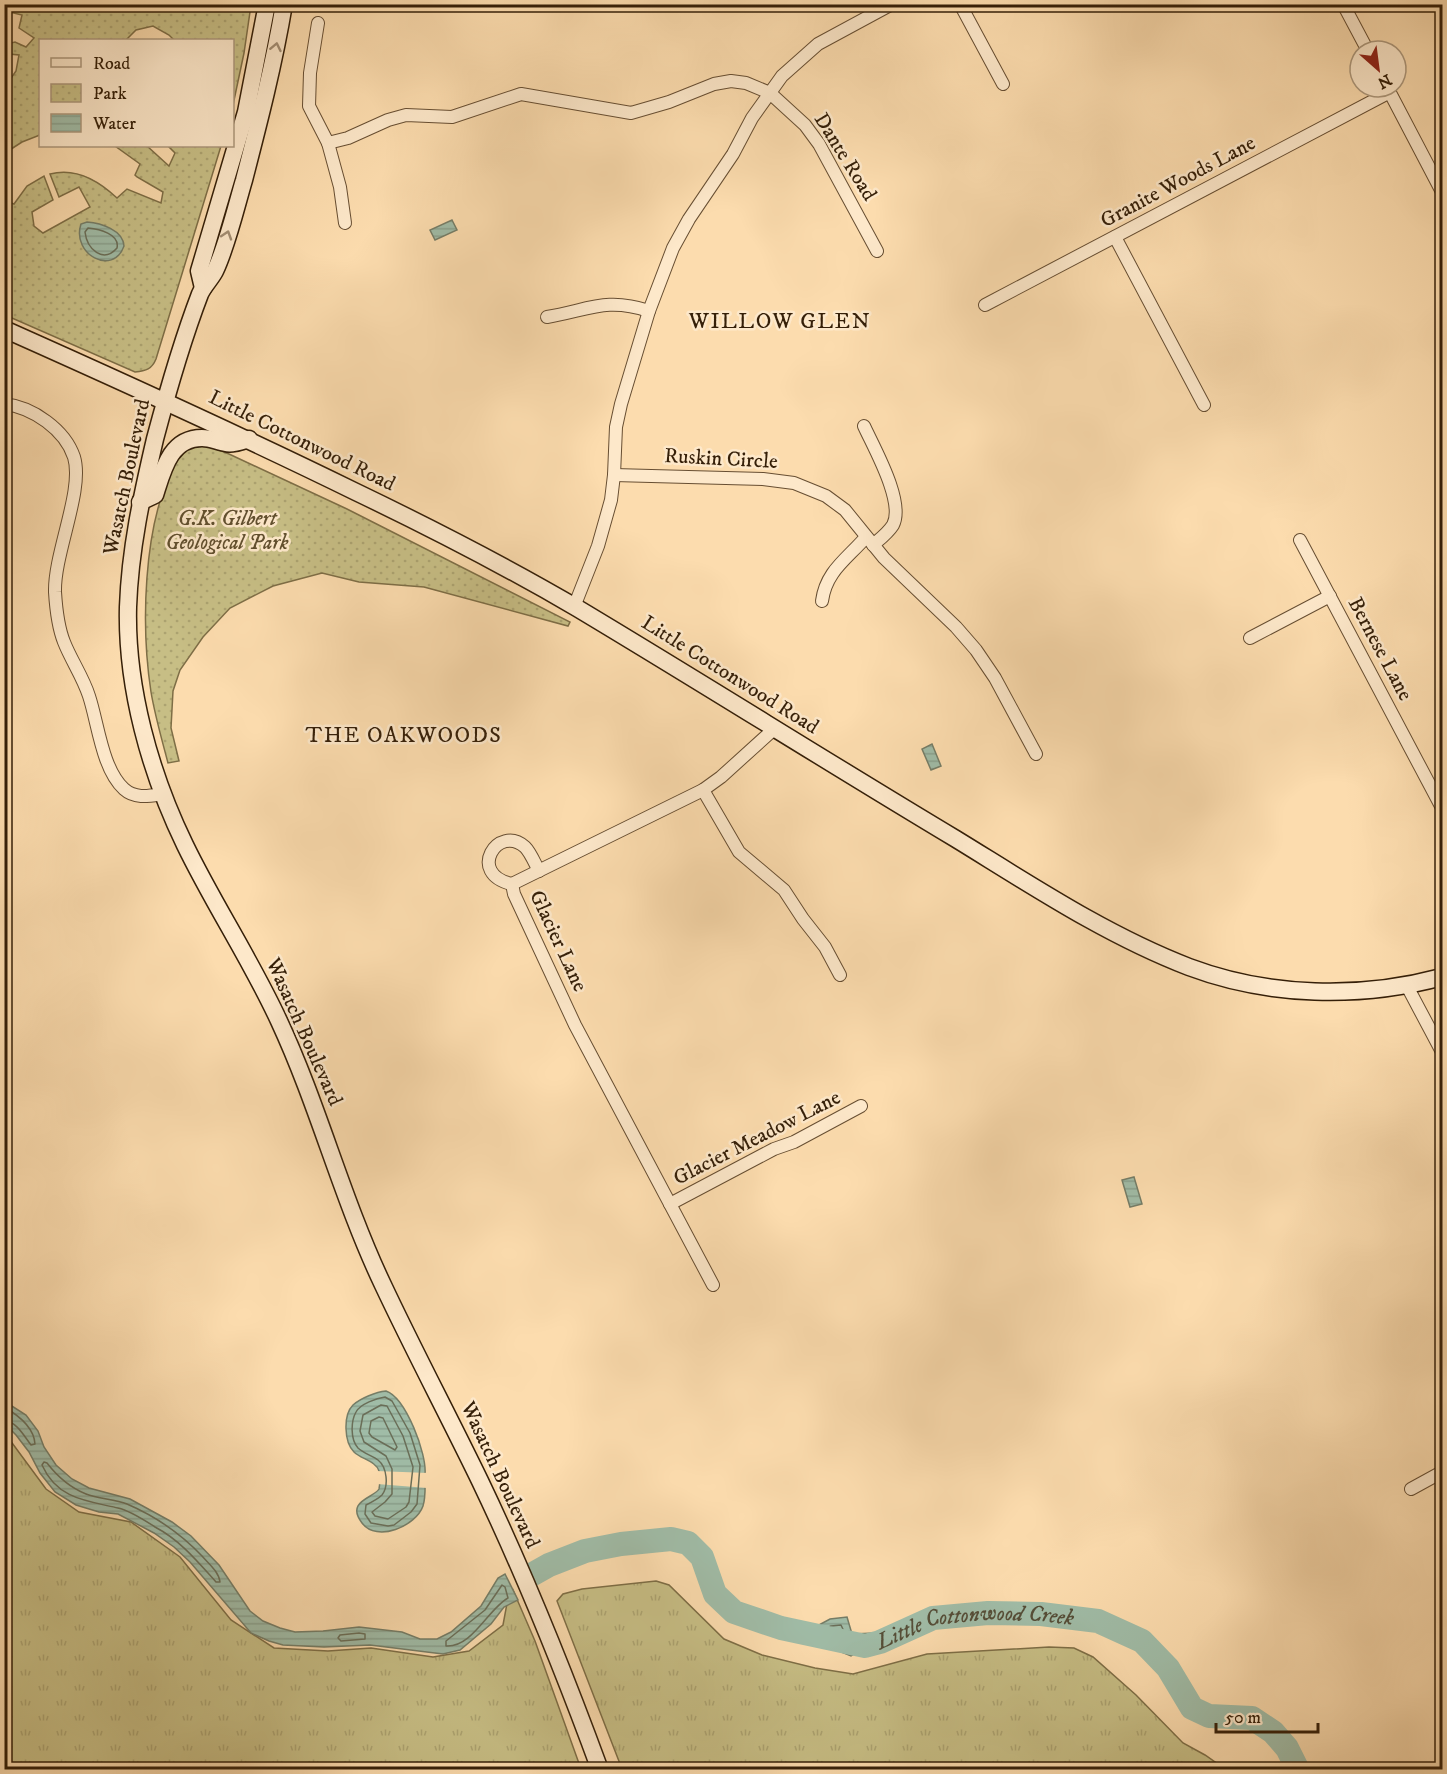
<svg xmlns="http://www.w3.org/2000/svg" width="1447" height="1774" font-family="'IM FELL DW Pica',serif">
	<defs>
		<pattern id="grass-tufts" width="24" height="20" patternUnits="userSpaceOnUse" patternTransform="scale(1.5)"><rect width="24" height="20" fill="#c7be85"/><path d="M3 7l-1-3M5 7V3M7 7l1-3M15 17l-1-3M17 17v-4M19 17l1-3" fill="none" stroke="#aca371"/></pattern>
		<pattern id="park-dots" width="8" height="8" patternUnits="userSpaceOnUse" patternTransform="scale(1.5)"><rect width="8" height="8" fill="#c7be85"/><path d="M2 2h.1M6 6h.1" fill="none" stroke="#aca371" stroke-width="1.8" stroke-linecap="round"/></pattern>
		<pattern id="water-rules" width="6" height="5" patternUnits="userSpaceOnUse" patternTransform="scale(1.5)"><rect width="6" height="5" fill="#a0bca7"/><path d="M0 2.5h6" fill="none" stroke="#8aa18e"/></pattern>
	</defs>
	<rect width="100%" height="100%" fill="#fcdcae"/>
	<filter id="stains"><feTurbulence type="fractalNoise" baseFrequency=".00333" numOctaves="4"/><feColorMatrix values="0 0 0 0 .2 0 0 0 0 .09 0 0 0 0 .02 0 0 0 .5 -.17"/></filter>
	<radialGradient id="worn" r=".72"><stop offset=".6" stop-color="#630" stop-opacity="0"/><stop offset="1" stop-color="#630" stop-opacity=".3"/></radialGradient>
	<!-- grass -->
	<g fill="url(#grass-tufts)" stroke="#7e6e46" stroke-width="1.5">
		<polygon points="4,1432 46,1489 79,1512 131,1522 180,1557 231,1620 274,1648 328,1651 371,1648 433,1657 469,1651 503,1625 508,1598 513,1590 535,1641 581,1769 5,1769"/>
		<polygon points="656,1581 669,1585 724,1639 762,1655 815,1668 853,1674 927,1654 1049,1647 1074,1648 1093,1657 1136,1695 1183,1743 1205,1755 1225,1769 622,1769 557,1601 563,1594 582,1589"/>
	</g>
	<!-- park -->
	<g fill="url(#park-dots)" stroke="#7e6e46" stroke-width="1.5">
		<polygon points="5,4 251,5 244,53 233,105 232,40 174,40 169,35 153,26 136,30 126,40 40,40 40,135 22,142 5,153 5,87 16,71 19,55 9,54 7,52 7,44 15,42 26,47 34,38 19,28 22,15 5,11"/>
		<path d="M115,146H147L169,166L175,153L168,146H221L156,359C152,369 146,371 135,372L5,315L4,200L14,204L27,186L44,176L53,200L32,212L34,226L43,233L90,207L79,187L59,197L50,174C76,167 98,180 117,198L127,189L161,203L163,192L137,177L135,175L140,164Z"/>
		<path d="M201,445L214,448L229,454L347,509L570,622L568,626L424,587L359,582L322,573L273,586L230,608L203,637L180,670L173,691L171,728L179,761L168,763C162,740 155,716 151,692C141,627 143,529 172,470C174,465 176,457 180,454C185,449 194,447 201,445Z"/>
	</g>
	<!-- water -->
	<g fill="url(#water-rules)" stroke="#757d67" stroke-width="1.5">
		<polygon points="452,220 457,230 435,240 430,230"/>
		<path d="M87,222C101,223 123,230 124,246C113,277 71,254 81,224Z"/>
		<polygon points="932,744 941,766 931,770 922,749"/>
		<polygon points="1134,1177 1142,1204 1130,1207 1122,1180"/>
		<path d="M386,1391C406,1398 427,1454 425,1474C425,1484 426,1497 423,1506C416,1526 377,1543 362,1523C345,1501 374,1498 379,1489C380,1485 380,1475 379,1471C376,1461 361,1459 354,1452C344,1442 343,1415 353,1405C361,1398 376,1392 386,1391Z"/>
		<polygon points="4,1401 26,1415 38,1431 44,1447 56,1465 72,1479 89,1488 130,1499 172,1522 191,1536 219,1565 250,1611 263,1621 280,1628 295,1632 323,1631 359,1627 402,1632 420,1639 437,1639 451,1632 481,1606 498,1578 505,1574 518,1600 504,1607 491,1624 460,1650 443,1654 370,1645 324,1647 283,1645 269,1641 251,1633 190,1562 174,1547 154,1533 118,1514 99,1512 76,1505 55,1492 40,1473 29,1452 16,1435 5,1424"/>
		<polygon points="847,1617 852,1634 875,1633 878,1639 851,1656 817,1642 792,1635 781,1628 819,1625 830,1619"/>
	</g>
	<!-- pier -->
	<polygon fill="#fcdcae" points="376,1471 429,1473 427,1488 377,1484"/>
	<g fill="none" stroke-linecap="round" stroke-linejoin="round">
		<!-- shore -->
		<g stroke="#6a6e58" stroke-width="1.5">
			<path d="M88,228C99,229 120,234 117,248C103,264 87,249 85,232Z"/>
			<path d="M385,1397L392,1401L410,1433L420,1465L417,1504L411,1512L394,1525L388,1526L371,1523L365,1514L366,1505C372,1502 378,1499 382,1495C389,1486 387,1467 378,1460C373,1456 363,1453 358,1448C350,1439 351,1421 356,1412C360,1404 377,1398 385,1397Z"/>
			<polygon points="381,1405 387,1406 403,1436 413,1467 409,1502 406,1507 388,1519 375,1516 372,1512 385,1502 392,1494 392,1469 386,1456 364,1442 360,1431 363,1415"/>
			<path d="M4,1407C18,1415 34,1428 35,1444L31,1445C24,1436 17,1422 4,1420"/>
			<polygon points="379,1417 383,1418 397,1447 395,1450 372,1437 369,1433 371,1421"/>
			<path d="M44,1462L47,1463C57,1476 71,1488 86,1494C99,1499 114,1499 127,1504C155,1516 181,1534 202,1556C209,1564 219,1572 220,1582H216C198,1562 180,1540 155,1527C144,1520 131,1511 118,1508C87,1501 57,1499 42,1465Z"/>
			<path d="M502,1585L505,1587L508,1598C488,1609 472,1648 446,1646V1641L485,1610Z"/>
			<polygon points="841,1625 847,1638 858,1642 858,1645 848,1649 819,1635 820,1631 831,1626"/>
			<polygon points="359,1633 365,1634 365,1639 341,1641 338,1638 340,1635"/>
		</g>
		<!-- river -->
		<path stroke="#a0bca7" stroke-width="24" id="s1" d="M533,1574L549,1565L585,1551L621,1544L671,1539L688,1543L702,1557L715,1594L734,1612L781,1628L865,1646L880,1642L933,1618L988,1613L1041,1614L1098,1621L1142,1641L1168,1668L1192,1708L1209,1716L1252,1718L1273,1732L1287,1748L1298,1770"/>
		<!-- minor casing -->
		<g stroke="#674e32" stroke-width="14">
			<g id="minor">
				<polyline points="960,4 1003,84"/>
				<polyline points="1343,4 1368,51"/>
				<polyline points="318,23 310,73 309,106 328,143 348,138 388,120 406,115 452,117 521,94 631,113 669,102 714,84 731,81 746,83 770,93 805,125 819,144 877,251"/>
				<polyline points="1387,87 1442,192"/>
				<polyline points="328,143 340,187 345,223"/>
				<polyline points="1115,237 1204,405"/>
				<polyline points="985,305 1390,92"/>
				<path d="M547,317C589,310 606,297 649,311"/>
				<path d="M4,404C33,407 65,430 74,457C84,490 54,553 55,592C56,608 58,627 64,642C71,660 83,677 89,696C98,723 102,769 124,789C135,799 149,796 163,794"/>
				<path d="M864,426C874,448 905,502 893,525C888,533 880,539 873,545"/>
				<polyline points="614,475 763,479 794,483 826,496 845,510 884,558 956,627 976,650 995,678 1036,754"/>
				<polyline points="1300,540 1442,808"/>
				<path d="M822,601C826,571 847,559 866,537"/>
				<polyline points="574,607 598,546 611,500 614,475 616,427 621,404 649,311 673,248 689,219 733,154 752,118 782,76 818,44 892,4"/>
				<polyline points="1250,638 1330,596"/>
				<polyline points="703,790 739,852 784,890 803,919 825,947 840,975"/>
				<polyline points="512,884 514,894 575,1025 713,1285"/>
				<polyline points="512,884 703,790 721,777 774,729"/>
				<path d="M512,884C466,874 498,823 525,847C531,853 535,864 539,871"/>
				<polyline points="1407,986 1442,1052"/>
				<polyline points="670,1204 774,1149 794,1142 861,1106"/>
				<polyline points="1411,1489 1442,1472"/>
			</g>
		</g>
		<!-- secondary casing -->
		<g stroke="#351f08" stroke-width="19">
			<g id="secondary">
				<path d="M284,4C274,64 259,122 244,180C236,207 227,246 215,271C211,279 204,285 200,294C182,341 168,390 155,439C142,495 130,549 128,607C126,687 150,773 185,845C214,905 251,960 279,1021C319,1107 342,1199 383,1285C414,1351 448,1415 480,1481C525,1575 564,1672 600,1770"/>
				<polyline points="203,288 199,271 246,112 267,4"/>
				<path d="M4,329C123,382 240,435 356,492C431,528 505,566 577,608C704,684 829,763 956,839C1031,885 1106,935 1189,967C1269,997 1360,999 1442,977"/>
				<path d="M140,502L155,495C163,470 170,438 202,438C211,438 218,442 226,443C233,445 242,441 249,439"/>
			</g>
		</g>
		<!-- minor -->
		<use href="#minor" stroke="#fde8ca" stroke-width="12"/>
		<!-- secondary -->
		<use href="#secondary" stroke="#fde8ca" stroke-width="16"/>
	</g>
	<!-- one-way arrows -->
	<defs><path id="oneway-chevron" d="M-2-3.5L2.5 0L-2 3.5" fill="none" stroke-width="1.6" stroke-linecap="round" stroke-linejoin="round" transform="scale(1.5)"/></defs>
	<g stroke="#a38e73">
		<use href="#oneway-chevron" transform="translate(276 47) rotate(-78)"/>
		<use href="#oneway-chevron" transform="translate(227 235) rotate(-72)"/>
	</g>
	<g text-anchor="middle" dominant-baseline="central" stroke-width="5" stroke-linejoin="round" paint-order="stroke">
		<!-- street labels -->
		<g font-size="21" fill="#351f08" stroke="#fde8ca">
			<text transform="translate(845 157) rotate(58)">Dante Road</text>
			<text transform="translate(1178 182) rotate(-28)">Granite Woods Lane</text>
			<text transform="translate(302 441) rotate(26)">Little Cottonwood Road</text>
			<text transform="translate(721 459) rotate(3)">Ruskin Circle</text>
			<text transform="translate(127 477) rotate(-78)">Wasatch Boulevard</text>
			<text transform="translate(1380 649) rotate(62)">Bernese Lane</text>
			<text transform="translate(730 675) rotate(32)">Little Cottonwood Road</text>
			<text transform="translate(558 941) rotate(65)">Glacier Lane</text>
			<text transform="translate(304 1032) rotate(66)">Wasatch Boulevard</text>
			<text transform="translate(757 1138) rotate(-27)">Glacier Meadow Lane</text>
			<text transform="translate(500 1475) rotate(65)">Wasatch Boulevard</text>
		</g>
		<!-- park labels -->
		<g font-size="21" font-style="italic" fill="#614f2e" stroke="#fde8ca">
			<text x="227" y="519">G.K. Gilbert<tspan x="227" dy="24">Geological Park</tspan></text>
		</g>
		<!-- neighbourhood labels -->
		<g font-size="22" letter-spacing="1.5" fill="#351f08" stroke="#fde8ca">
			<text x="780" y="321">WILLOW GLEN</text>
			<text x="404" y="735">THE OAKWOODS</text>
		</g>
		<!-- water labels -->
		<g font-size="22" font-style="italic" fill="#554e38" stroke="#fde8ca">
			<text stroke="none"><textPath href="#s1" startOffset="496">Little Cottonwood Creek</textPath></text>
		</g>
	</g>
	<!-- margin -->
	<rect width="1447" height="1774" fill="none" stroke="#fcdcae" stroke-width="24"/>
	<rect x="6" y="6" width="1435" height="1762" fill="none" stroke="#351f08" stroke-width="3"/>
	<rect x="12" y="12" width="1423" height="1750" fill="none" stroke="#351f08" stroke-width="1.5"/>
	<!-- legend -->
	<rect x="39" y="39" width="195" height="108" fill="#fde8ca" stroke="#ad987c" stroke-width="1.5"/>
	<rect x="51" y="58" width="30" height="9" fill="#fde8ca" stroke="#ad987c" stroke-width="1.5"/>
	<text x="93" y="69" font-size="18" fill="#351f08">Road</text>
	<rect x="51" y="84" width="30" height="18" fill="url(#park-dots)" stroke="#ad987c" stroke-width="1.5"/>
	<text x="93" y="99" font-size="18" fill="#351f08">Park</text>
	<rect x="51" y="114" width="30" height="18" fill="url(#water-rules)" stroke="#ad987c" stroke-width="1.5"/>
	<text x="93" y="129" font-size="18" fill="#351f08">Water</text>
	<!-- north arrow -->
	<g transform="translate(1378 69) rotate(152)"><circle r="28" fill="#fde8ca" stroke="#ad987c" stroke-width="1.5"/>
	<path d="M0-4.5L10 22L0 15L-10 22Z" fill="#8f2418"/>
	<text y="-9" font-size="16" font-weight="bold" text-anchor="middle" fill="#351f08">N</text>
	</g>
	<!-- scale -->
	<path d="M1216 1723v9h102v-9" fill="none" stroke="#351f08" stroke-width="3"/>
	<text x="1225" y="1723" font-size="18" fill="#351f08" stroke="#fde8ca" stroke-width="4.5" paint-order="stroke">50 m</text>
	<rect width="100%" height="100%" filter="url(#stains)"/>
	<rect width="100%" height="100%" fill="url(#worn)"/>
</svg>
